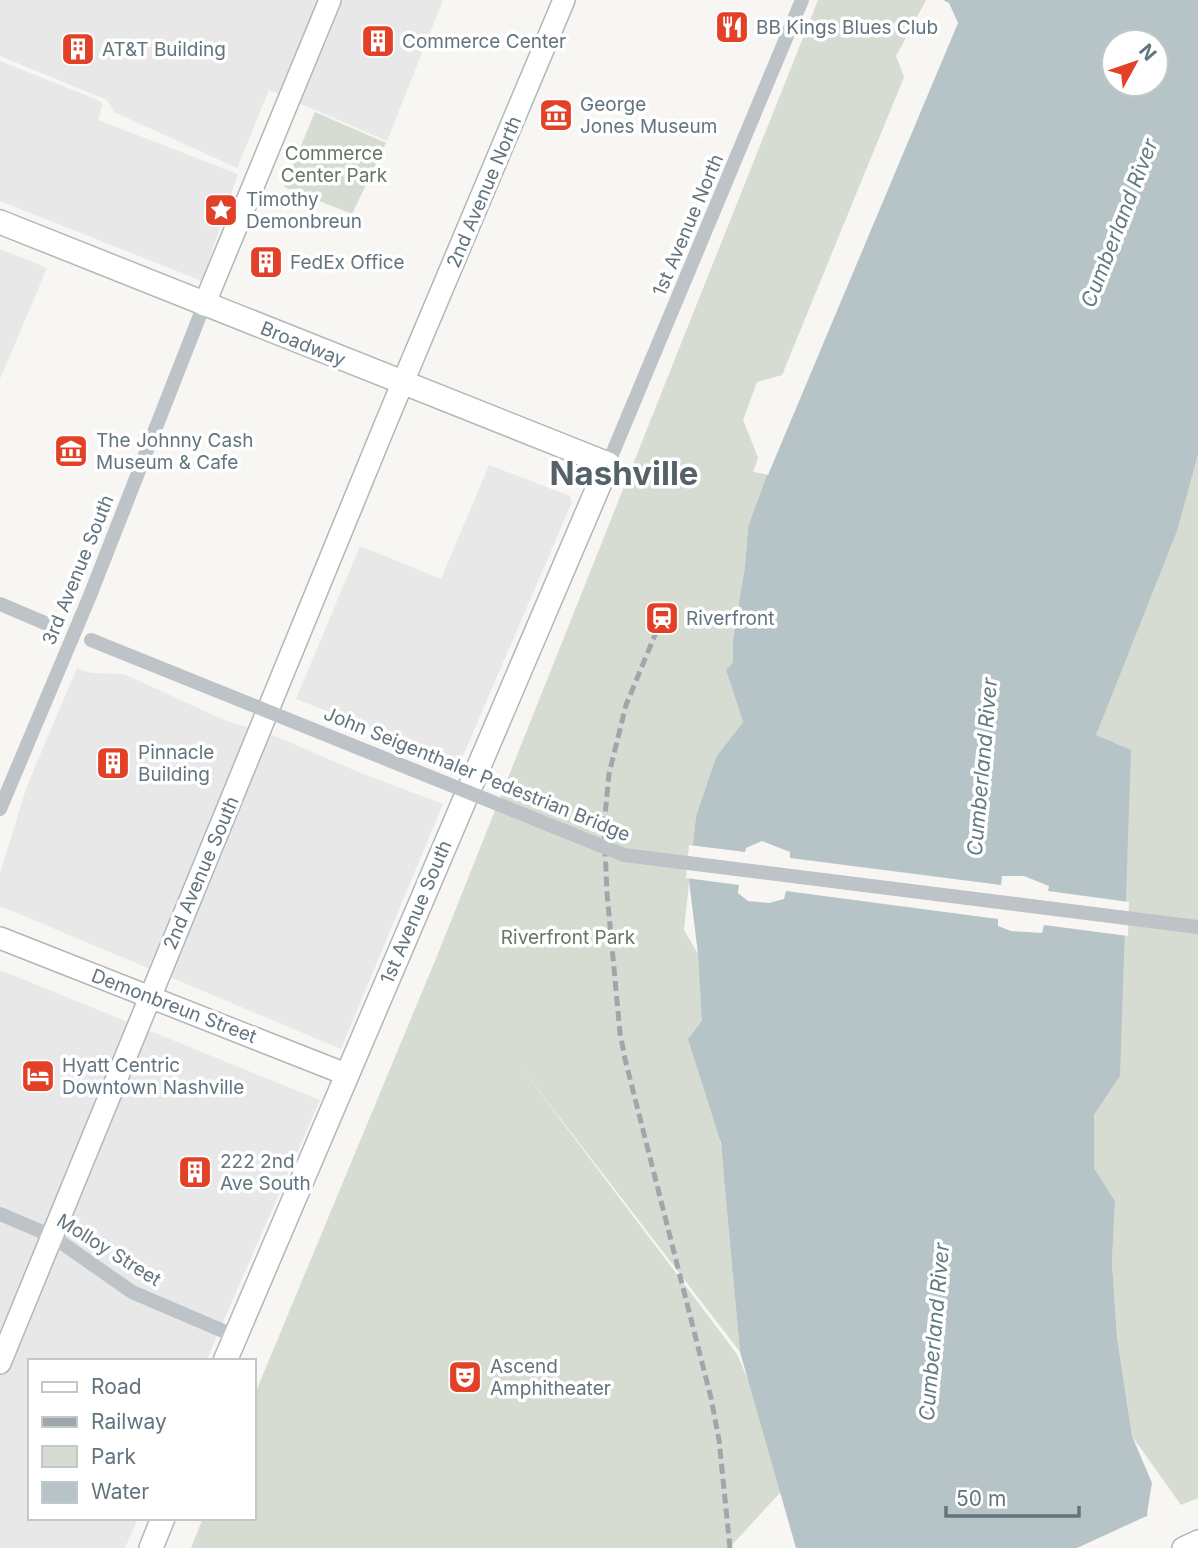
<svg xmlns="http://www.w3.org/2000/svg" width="1198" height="1548" font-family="Inter,sans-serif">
	<rect width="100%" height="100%" fill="#f7f6f3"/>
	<!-- built -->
	<g fill="#e7e8e7">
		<polygon points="0,0 443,0 387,141 269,90 237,168 114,112 107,100 0,56"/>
		<polygon points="0,61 100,101 103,104 98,120 238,174 202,281 0,201"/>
		<polygon points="0,249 47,268 0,379"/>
		<polygon points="489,465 570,496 572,502 460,763 296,699 360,546 441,579"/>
		<polygon points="77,668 91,673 124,674 224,720 280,738 358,772 443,804 341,1049 0,906 0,873 27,786"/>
		<polygon points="0,970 320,1100 206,1361 30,1361 30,1518 138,1518 125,1548 0,1548"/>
	</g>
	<!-- green -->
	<g fill="#d7dcd3">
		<polygon points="818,0 926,0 896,56 904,77 782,375 757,382 743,420 768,475 748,527 745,566 733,639 733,662 726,670 743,722 716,757 696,816 684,930 698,954 727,1198 740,1352 520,1066 737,1354 791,1481 729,1548 191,1548 203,1518 254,1518 254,1396 437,956"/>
		<polygon points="315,112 386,143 352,214 284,187"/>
		<polygon points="1198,399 1198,1498 1181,1505 1132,1436 1117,1337 1112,1262 1115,1201 1094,1168 1093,1152 1094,1115 1120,1076 1096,736"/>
	</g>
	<!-- water -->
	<path fill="#b7c4c7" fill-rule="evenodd" d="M926,0H1198V454L1177,531L1096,735L1131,750L1120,1076L1094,1115V1168L1115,1201L1112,1262L1117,1337L1132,1436L1152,1483L1147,1513L1155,1548H796L740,1352L721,1143L688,1039L702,1021L698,954L689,881L696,816L716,757L743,722L726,670L733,662V639L745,566L748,527L767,475L753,472L758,458L743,420L757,382L782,375L904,77L896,56ZM1114,42H1156V84H1114Z"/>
	<!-- pier -->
	<g fill="#f7f6f3">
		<polygon points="926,0 943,0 949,3 958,23 768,475 753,472 758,458 743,420 757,382 782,375 904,77 896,56"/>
		<polygon points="762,841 790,852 790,858 1001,885 1002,876 1024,876 1049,886 1048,891 1129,902 1128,936 1044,925 1042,933 1011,931 998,926 998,919 786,891 784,899 769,903 748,901 738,893 739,885 686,878 689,845 745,852 746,848"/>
		<polygon points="1151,1514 1159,1548 1077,1548"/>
	</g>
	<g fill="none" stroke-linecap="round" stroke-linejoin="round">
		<!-- secondary casing -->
		<g stroke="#b0b7ba" stroke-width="24">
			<g id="secondary">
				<polyline points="204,305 330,0"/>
				<polyline points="0,938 348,1075"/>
				<polyline points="0,1363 387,420 564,0"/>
				<polyline points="1183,1548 1198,1541"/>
			</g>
		</g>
		<!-- primary casing -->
		<g stroke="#b1b7ba" stroke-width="26">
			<g id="primary">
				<polyline points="0,222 608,464 225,1361"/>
				<polyline points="151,1548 163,1518"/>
			</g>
		</g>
		<!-- street -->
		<g stroke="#bdc3c6" stroke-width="14">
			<polyline points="608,464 802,0"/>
			<polyline points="0,604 52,626"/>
			<polyline points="0,809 89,598 204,305"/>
			<polyline points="0,1214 52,1236 132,1292 235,1336"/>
		</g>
		<!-- secondary -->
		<use href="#secondary" stroke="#fff" stroke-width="21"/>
		<!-- primary -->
		<use href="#primary" stroke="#fff" stroke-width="23"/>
		<!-- rail -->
		<polyline stroke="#9fa7ab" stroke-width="5" stroke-dasharray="10 5" stroke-linecap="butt" points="657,630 626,705 609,774 604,826 607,893 620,1033 625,1059 711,1398 719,1440 730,1548"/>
		<!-- street-bridge -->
		<polyline stroke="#bdc3c6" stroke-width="14" points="91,640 624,855 1198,927"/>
	</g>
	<!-- icons -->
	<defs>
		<g id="restaurant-square" transform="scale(1.75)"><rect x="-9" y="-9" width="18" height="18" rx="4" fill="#e24128" stroke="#fff"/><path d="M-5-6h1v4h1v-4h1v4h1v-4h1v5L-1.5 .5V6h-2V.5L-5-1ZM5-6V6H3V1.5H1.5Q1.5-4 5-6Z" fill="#fff"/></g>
		<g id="building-square" transform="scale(1.75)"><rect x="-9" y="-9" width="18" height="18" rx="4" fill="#e24128" stroke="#fff"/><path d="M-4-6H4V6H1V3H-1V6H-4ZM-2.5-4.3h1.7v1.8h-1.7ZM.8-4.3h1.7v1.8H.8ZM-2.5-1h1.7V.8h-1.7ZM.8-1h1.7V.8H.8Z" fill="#fff"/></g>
		<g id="museum-square" transform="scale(1.75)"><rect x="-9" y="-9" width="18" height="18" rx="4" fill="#e24128" stroke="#fff"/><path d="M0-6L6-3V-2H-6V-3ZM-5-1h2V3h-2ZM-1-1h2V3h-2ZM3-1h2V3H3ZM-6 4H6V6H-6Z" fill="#fff"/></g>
		<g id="sight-square" transform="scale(1.75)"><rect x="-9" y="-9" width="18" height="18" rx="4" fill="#e24128" stroke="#fff"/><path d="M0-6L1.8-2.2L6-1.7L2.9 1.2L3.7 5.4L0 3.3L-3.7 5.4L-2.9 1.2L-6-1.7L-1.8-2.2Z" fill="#fff"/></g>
		<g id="station-square" transform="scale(1.75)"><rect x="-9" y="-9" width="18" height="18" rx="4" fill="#e24128" stroke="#fff"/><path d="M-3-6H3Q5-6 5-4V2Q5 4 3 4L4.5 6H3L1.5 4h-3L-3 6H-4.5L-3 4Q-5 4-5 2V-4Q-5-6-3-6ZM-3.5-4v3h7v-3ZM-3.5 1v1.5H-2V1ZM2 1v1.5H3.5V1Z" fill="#fff"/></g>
		<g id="hotel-square" transform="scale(1.75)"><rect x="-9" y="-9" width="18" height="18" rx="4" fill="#e24128" stroke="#fff"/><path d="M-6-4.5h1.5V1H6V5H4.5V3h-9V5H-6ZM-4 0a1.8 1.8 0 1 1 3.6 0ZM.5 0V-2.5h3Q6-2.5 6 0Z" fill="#fff"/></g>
		<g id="theatre-square" transform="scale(1.75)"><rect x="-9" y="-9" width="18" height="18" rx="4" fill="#e24128" stroke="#fff"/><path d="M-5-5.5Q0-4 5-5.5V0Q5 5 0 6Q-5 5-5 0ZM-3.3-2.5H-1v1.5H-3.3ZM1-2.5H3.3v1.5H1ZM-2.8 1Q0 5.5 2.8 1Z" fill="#fff"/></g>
	</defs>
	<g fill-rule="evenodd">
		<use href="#restaurant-square" x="732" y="27"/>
		<use href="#building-square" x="378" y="41"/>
		<use href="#building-square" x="78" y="49"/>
		<use href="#museum-square" x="556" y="115"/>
		<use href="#sight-square" x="221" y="210"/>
		<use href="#building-square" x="266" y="262"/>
		<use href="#museum-square" x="71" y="451"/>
		<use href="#station-square" x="662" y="618"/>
		<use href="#building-square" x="113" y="763"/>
		<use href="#hotel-square" x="38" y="1076"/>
		<use href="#building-square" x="195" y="1172"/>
		<use href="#theatre-square" x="465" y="1377"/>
	</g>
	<g text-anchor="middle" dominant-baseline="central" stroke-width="7" stroke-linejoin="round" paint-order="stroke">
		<!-- poi labels -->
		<g font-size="19" fill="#62757e" stroke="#fff" text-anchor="start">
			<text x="756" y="27">BB Kings Blues Club</text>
			<text x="402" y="41">Commerce Center</text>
			<text x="102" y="49">AT&amp;T Building</text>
			<text x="580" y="104">George<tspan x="580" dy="22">Jones Museum</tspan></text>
			<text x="246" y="199">Timothy<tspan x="246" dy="22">Demonbreun</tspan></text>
			<text x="290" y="262">FedEx Office</text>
			<text x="96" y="440">The Johnny Cash<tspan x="96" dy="22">Museum &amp; Cafe</tspan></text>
			<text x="686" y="618">Riverfront</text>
			<text x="138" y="752">Pinnacle<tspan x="138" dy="22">Building</tspan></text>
			<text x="62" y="1065">Hyatt Centric<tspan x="62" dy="22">Downtown Nashville</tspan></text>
			<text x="220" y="1161">222 2nd<tspan x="220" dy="22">Ave South</tspan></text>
			<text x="490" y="1366">Ascend<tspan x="490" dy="22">Amphitheater</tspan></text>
		</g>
		<!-- park labels -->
		<g font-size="19" fill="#677761" stroke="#fff">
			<text x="334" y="153">Commerce<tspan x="334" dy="22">Center Park</tspan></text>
			<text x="568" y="937">Riverfront Park</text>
		</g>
		<!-- street labels -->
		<g font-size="19" fill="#62757e" stroke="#fff">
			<text transform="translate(484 192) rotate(-67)">2nd Avenue North</text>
			<text transform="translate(688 225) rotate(-67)">1st Avenue North</text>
			<text transform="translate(303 344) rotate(22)">Broadway</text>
			<text transform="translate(78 570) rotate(-68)">3rd Avenue South</text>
			<text transform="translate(477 774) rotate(22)">John Seigenthaler Pedestrian Bridge</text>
			<text transform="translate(201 873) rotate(-67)">2nd Avenue South</text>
			<text transform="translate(416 912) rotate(-67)">1st Avenue South</text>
			<text transform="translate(174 1006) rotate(21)">Demonbreun Street</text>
			<text transform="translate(109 1250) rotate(32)">Molloy Street</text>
		</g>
		<!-- water labels -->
		<g font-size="21" font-style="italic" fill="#627b80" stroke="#fff">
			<text transform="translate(1119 223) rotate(-69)">Cumberland River</text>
			<text transform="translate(982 767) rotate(-85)">Cumberland River</text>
			<text transform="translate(934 1332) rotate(-85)">Cumberland River</text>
		</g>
		<!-- town labels -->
		<g font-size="33" font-weight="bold" fill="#546269" stroke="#fff">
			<text x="624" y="473">Nashville</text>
		</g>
	</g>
	<!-- legend -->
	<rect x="28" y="1359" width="228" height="161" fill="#ffffff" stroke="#c0c8cb" stroke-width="2"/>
	<rect x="42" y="1382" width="35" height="10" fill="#ffffff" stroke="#c0c8cb" stroke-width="2"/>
	<text x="91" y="1394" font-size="21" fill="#62757e">Road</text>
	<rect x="42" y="1417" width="35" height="10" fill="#9fa7ab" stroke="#c0c8cb" stroke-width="2"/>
	<text x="91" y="1429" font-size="21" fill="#62757e">Railway</text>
	<rect x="42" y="1446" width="35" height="21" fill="#d7dcd3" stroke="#c0c8cb" stroke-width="2"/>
	<text x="91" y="1464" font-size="21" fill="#62757e">Park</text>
	<rect x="42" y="1482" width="35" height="21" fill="#b7c4c7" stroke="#c0c8cb" stroke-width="2"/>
	<text x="91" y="1499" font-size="21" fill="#62757e">Water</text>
	<!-- north arrow -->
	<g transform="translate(1135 63) rotate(50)"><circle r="33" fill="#ffffff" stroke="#c0c8cb" stroke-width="2"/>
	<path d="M0-5L12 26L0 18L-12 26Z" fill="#e24128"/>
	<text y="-10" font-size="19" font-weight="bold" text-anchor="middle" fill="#62757e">N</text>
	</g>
	<!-- scale -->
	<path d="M946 1506v10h133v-10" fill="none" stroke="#62757e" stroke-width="3.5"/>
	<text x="956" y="1506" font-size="21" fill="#62757e" stroke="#ffffff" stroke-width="5" paint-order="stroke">50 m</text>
</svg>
